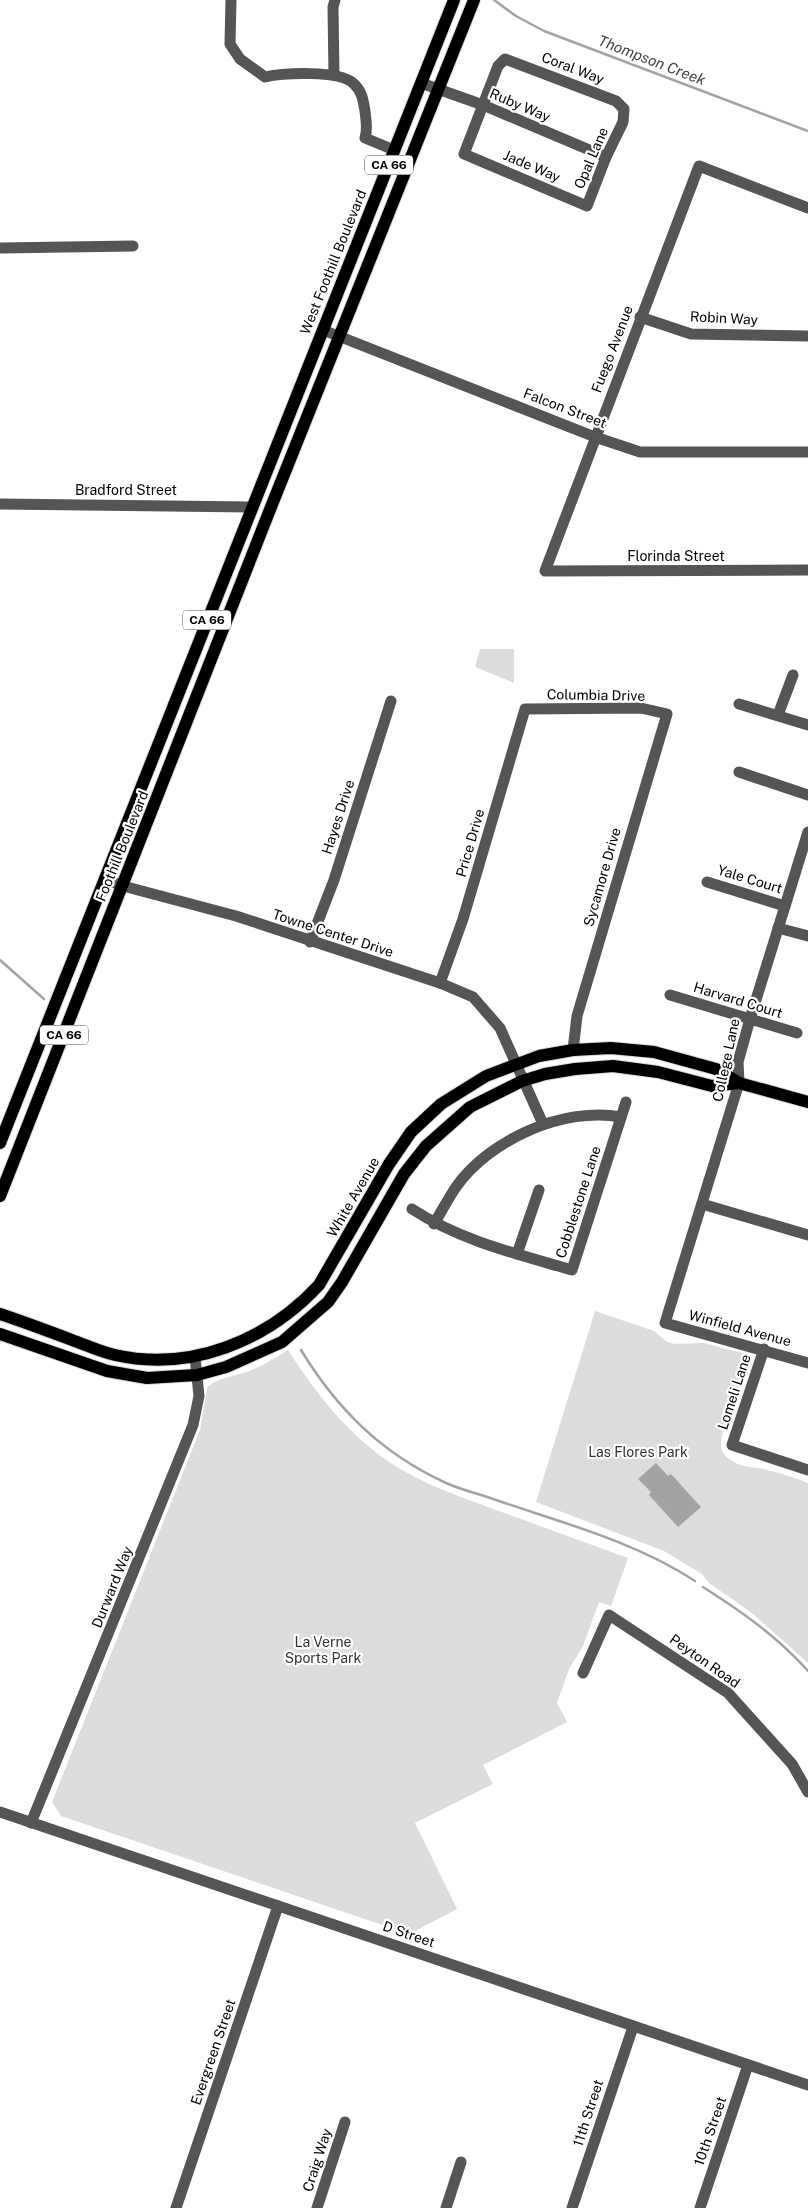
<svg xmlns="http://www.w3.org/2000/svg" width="808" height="2208" font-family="'Public Sans',sans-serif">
	<rect width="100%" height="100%" fill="#fff"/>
	<!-- green -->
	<g fill="#dcdcdc">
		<polygon points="480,649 514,649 514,683 475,667"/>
		<path d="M595,1311L654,1331L667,1342L675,1344L704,1343L742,1353L747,1357V1364C743,1377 739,1391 735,1404C727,1426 705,1453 741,1465C749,1468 759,1467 767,1470C781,1473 795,1478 808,1483V1663L752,1613L709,1583L702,1574L664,1551L536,1502Z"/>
		<path d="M288,1350C316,1393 346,1432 389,1462C422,1484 459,1496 496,1510C540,1526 584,1542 628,1558L611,1606L599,1602L583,1646L569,1669L557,1703L567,1722L483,1765L493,1784L415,1823L457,1909L409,1934L61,1816L52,1802L200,1430L207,1388C216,1378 236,1376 249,1371C263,1366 275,1358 288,1350Z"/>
	</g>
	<!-- water -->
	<polygon fill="#a3a3a3" points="656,1463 668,1476 671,1474 701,1507 678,1527 649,1495 651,1492 638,1479"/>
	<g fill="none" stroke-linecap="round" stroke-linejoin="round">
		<!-- stream -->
		<g stroke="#a3a3a3" stroke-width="2.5">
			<polyline points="494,0 516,16 544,31 808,131"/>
			<polyline points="0,960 44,999"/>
			<path d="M301,1350C337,1409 381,1453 446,1483C462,1490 479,1494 496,1500C563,1523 636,1542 695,1581"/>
			<path d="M703,1587C742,1612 778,1637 808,1671"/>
		</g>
		<!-- major casing -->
		<g stroke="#dbdbdb" stroke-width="14">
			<g id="major">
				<polyline points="0,1143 454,0"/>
				<polyline points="0,1196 271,507 474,0"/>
				<path d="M0,1314C24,1322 48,1331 72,1340C86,1345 101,1352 115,1355C191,1372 267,1341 319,1285L389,1164L411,1132L441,1104L486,1076L515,1065L539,1056L573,1050L611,1048L654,1052L716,1069L739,1083L808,1102"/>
				<polyline points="0,1334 107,1371 147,1378 197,1375 226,1367 282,1342 328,1302 342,1282 404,1174 426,1146 470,1107 522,1081 545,1074 575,1069 613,1066 658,1072 712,1086 739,1083"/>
			</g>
		</g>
		<!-- minor -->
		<g stroke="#555" stroke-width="11">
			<path d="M231,0L230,44L240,59L265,77C283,73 339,70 353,83C362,91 363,99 365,111C366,121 368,129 365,138L394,150"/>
			<polygon points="505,59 616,101 624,109 623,122 606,157 587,206 464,154 498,66"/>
			<polyline points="334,75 333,7 335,0"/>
			<polyline points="421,83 483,105 606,157"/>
			<polyline points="808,208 699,166 545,571 808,570"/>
			<polyline points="0,248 133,246"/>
			<polyline points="640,317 691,334 808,336"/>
			<polyline points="323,330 595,437 640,452 808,452"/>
			<polyline points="0,504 251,507"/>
			<polyline points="739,704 808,725"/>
			<polyline points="778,715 793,675"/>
			<polyline points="739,772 808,795"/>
			<polyline points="808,832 750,1019 738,1062 739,1083 665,1323 808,1363"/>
			<polyline points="105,879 123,886 236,916 440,983 473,997 500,1028 543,1124"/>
			<polyline points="707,882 785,906"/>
			<polyline points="778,928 808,936"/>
			<polyline points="310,942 334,880 391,701"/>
			<polyline points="440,983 463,919 525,709 641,708 667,714 577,1016 573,1050"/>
			<polyline points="670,995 797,1033"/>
			<polyline points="702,1204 808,1235"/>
			<path d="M412,1209C461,1241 517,1254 572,1270L626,1102"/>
			<path d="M434,1224C441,1212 448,1199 456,1187C489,1140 564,1106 621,1117"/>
			<polyline points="517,1254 539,1190"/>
			<polyline points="764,1349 732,1445 808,1470"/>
			<polyline points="583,1673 609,1615 728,1693 792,1764 808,1792"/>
			<polyline points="0,1812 808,2085"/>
			<polyline points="31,1823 193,1425 199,1396 195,1357"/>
			<polyline points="176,2208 278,1906"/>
			<polyline points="317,2208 345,2122"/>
			<polyline points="446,2208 461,2162"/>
			<polyline points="572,2208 633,2027"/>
			<polyline points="700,2208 748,2065"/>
		</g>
		<!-- major -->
		<use href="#major" stroke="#000" stroke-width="12"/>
	</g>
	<g text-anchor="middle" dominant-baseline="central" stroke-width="4.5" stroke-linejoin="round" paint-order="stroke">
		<!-- shield labels -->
		<g fill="#fff" stroke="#4c4c4c" stroke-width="1">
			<rect x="365" y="155.5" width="48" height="19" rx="4"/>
			<rect x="183" y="610.5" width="48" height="19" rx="4"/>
			<rect x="40" y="1025.5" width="48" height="19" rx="4"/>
		</g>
		<g font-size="12" font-weight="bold" fill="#000">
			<text x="389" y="165">CA 66</text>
			<text x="207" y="620">CA 66</text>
			<text x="64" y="1035">CA 66</text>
		</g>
		<!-- street labels -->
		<g font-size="14" fill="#000" stroke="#fff">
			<text transform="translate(573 68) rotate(21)">Coral Way</text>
			<text transform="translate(520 105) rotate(23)">Ruby Way</text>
			<text transform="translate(591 158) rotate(-67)">Opal Lane</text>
			<text transform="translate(532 166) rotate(23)">Jade Way</text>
			<text transform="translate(333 262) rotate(-68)">West Foothill Boulevard</text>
			<text transform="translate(724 318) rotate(3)">Robin Way</text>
			<text transform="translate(612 349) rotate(-69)">Fuego Avenue</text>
			<text transform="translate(565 408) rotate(21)">Falcon Street</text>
			<text x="126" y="490">Bradford Street</text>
			<text x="676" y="556">Florinda Street</text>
			<text transform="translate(596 695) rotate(1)">Columbia Drive</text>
			<text transform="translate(338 817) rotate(-72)">Hayes Drive</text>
			<text transform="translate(470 843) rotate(-74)">Price Drive</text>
			<text transform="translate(122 846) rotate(-68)">Foothill Boulevard</text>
			<text transform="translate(602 877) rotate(-74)">Sycamore Drive</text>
			<text transform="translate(750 879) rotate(17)">Yale Court</text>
			<text transform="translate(333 933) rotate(18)">Towne Center Drive</text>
			<text transform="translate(738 1000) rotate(17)">Harvard Court</text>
			<text transform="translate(726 1060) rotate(-78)">College Lane</text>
			<text transform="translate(353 1197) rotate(-60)">White Avenue</text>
			<text transform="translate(578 1202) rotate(-72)">Cobblestone Lane</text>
			<text transform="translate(740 1328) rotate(15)">Winfield Avenue</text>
			<text transform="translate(734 1392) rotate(-72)">Lomeli Lane</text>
			<text transform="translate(112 1587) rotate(-68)">Durward Way</text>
			<text transform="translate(705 1661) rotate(35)">Peyton Road</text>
			<text transform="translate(409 1934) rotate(19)">D Street</text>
			<text transform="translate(213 2052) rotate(-71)">Evergreen Street</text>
			<text transform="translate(588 2113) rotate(-72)">11th Street</text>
			<text transform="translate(710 2131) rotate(-71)">10th Street</text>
			<text transform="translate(317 2160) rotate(-72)">Craig Way</text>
		</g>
		<!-- park labels -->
		<g font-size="14" fill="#333" stroke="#fff">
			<text x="638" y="1452">Las Flores Park</text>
			<text x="323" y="1642">La Verne<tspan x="323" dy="16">Sports Park</tspan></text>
		</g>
		<!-- water labels -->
		<g font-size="15" font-style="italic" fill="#444" stroke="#fff">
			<text transform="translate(652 60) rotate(21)">Thompson Creek</text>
		</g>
	</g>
</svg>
